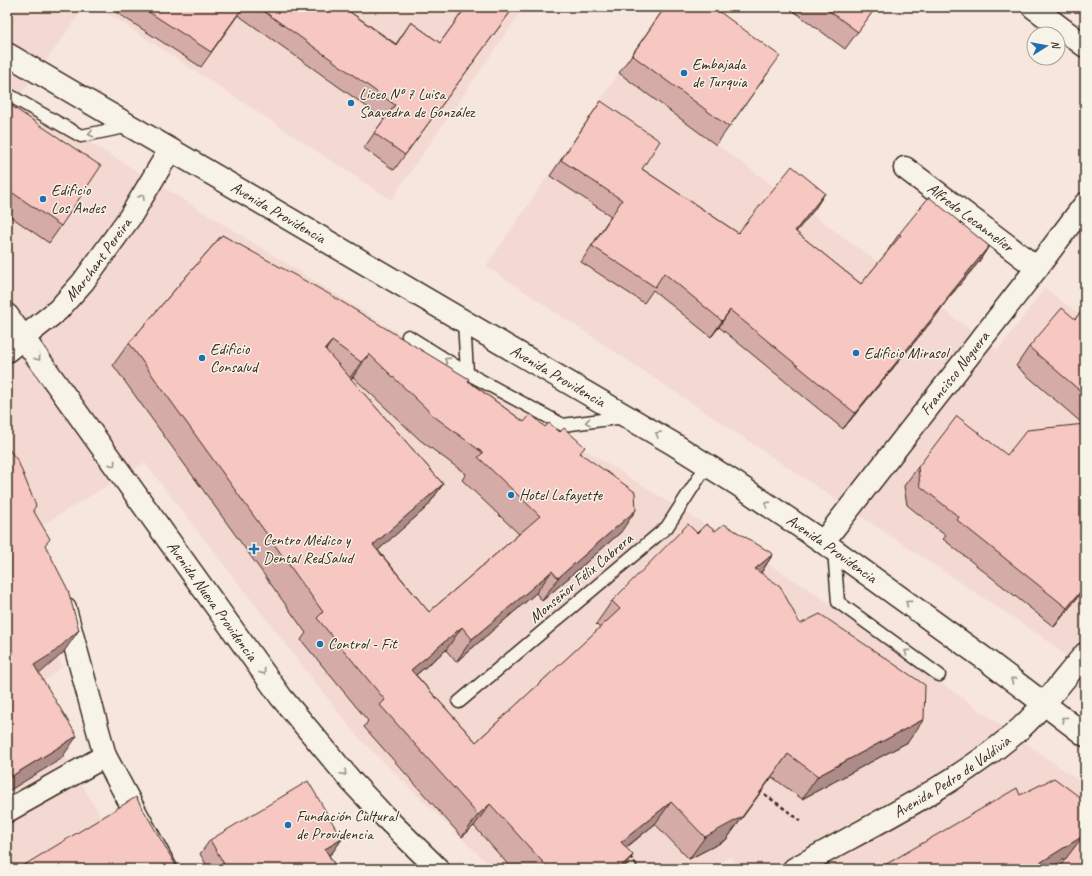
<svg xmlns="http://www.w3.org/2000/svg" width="1092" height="876" font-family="Caveat,sans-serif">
	<rect width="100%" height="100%" fill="#f7e6dd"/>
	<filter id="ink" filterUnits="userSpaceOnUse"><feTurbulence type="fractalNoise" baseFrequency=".025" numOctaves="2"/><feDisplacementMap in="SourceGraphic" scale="8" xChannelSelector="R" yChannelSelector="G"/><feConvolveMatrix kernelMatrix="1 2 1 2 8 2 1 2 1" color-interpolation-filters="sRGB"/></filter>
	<g filter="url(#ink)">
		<!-- built -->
		<g fill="#f3d9d1">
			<polygon points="7,7 85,7 18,98 257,245 813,592 1085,785 1085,869 744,869 729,857 711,869 493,869 357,736 145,463 7,546"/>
			<polygon points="98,7 524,7 391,200"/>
			<polygon points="619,73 998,350 1045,288 1085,319 1085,671 1045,639 486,266"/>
			<polygon points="7,584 63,666 28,694 132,869 7,869"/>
		</g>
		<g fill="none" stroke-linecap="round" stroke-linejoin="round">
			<!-- lane casing -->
			<g stroke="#3b2a1e" stroke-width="15">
				<g id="lane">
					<polyline points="7,94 81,136 130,126"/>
					<polyline points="464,321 467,373"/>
					<polyline points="408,336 467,373 563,425 625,417"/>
					<polyline points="834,550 838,602 939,675"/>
					<polyline points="459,702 667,527 707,465"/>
				</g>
			</g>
			<!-- street casing -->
			<g stroke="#3b2a1e" stroke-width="25">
				<g id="street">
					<polyline points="1033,7 1085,46"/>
					<path id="s1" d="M905,168L1037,268"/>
					<path id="s2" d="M823,542L1037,268L1085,204"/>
					<polyline points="65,609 105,756 166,869"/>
					<polyline points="7,811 105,756"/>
				</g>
			</g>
			<!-- secondary casing -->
			<g stroke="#3b2a1e" stroke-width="25">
				<g id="secondary">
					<path id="s3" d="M7,351L58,310L83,282L130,217L170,150"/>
					<path id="s4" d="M794,869C868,827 947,790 1013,735C1040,712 1062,681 1085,654"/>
				</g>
			</g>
			<!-- primary casing -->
			<g stroke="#3b2a1e" stroke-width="25">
				<g id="primary">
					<path id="s5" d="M7,54L672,443L737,484L823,542L985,659L1085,735"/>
					<path id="s6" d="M7,315L281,697L352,782L385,817L438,869"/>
				</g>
			</g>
			<!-- path -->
			<g stroke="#3b2a1e" stroke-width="2.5" stroke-dasharray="4 3" stroke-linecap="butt">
				<polyline points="759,790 801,821"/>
				<polyline points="630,857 640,869"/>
			</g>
			<!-- lane -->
			<use href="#lane" stroke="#f7f3e8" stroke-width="12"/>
			<!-- street -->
			<use href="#street" stroke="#f7f3e8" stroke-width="22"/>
			<!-- secondary -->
			<use href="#secondary" stroke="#f7f3e8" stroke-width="22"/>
			<!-- primary -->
			<use href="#primary" stroke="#f7f3e8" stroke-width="22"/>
		</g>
		<!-- wall -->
		<g fill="#d4aba7" stroke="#3b2a1e" fill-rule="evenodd">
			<polygon points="108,7 343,7 396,44 411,22 440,43 466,7 514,7 394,170 364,148 384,119 238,15 201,67"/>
			<polygon points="665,7 768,73 716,145 619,73"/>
			<polygon points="788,7 876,7 845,49"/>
			<polygon points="1081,7 1085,7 1085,10"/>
			<polygon points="601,101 642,169 738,233 825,193 814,210 796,232 861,284 888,251 888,250 899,234 989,246 978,263 947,300 936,316 843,429 719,327 711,337 653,290 644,303 581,262 611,216 550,176"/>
			<polygon points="7,103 61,226 49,243 7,214"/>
			<path d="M222,235L468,381L524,422L545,427L581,453L621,532L542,601L536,593L456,662L446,650L416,675L476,742L600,628L596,624L612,601L697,533L715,531L773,554L761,573L800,624L908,742L802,799L772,777L726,840L689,859L655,824L626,848L633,855L623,869H512L474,826L462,837L364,727L368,721L301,640L306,633L113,365L129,343ZM353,377L420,440L466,474L462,480L519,534L429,612L378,550L427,507L443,484L351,379Z"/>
			<polygon points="1085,307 1085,588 1054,627 943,539 946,536 907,505 904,486 918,467 1007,455 1083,424 1016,366 1029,347 1075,319"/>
			<polygon points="342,839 332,853 329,855 337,869 209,869 200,854 210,840"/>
		</g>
		<!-- shaded-wall -->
		<g fill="#ad8b88" stroke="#3b2a1e">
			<polygon points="825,193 814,210 784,247 795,231"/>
			<polygon points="989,246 978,263 934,315 946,299"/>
			<polygon points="947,300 936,316 843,429 855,413"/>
			<polygon points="730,310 719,327 711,337 722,321"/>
			<polygon points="332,341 316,364 325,349"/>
			<polygon points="369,354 353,377 345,385 361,362"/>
			<polygon points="443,484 427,507 358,568 373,545"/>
			<polygon points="636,510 621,532 542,601 558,578"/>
			<polygon points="773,554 758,577 755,569"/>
			<polygon points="552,571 536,593 456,662 472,639"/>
			<polygon points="1085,586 1085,588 1054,627 1067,608"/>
			<polygon points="462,627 446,650 395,692 411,670"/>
			<polygon points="79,630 63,653 37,676 34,665"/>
			<polygon points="924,719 908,742 802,799 818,776"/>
			<polygon points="77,736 61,759 7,792 7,779"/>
			<polygon points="788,754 726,840 689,859 705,837"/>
			<polygon points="671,802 655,824 605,864 621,842"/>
			<polygon points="490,804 474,826 462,837 478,815"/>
			<polygon points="1083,836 1068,857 1049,869 1030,869"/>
			<polygon points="342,839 332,853 315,863 325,849"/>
			<polygon points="633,855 623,869 618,869"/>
		</g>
		<!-- building -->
		<g fill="#f7c7c2" stroke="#3b2a1e" fill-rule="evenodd">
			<polygon points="141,7 243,7 211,52"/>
			<polygon points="258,7 343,7 396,45 411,22 440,43 466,7 514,7 405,155 374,133 395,105"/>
			<polygon points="665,7 713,7 780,56 729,127 632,55"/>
			<polygon points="824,7 876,7 858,32"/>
			<polygon points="601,101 660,141 642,169 738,233 792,166 825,193 795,231 861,284 901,235 899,234 929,197 989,246 946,299 947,300 855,413 730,310 722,321 664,273 655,287 592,246 622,200 561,160"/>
			<polygon points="7,103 101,166 61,226 7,189"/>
			<path d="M222,235L329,294L469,379L468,381L524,422L531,414L545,427L549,423L560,432L564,428L585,447L580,453L635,492L636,510L558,578L552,571L472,639L462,627L411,670L476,742L620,609L612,601L688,524L697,533L706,524L715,531L724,524L773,554L755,569L780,586L800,624L820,614L925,685L924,719L818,776L788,754L742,817L705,837L671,802L621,842L633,855L618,869H549L490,804L478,815L380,705L385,700L317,618L323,612L129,343ZM332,341L361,362L369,354L435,417L483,453L478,457L540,516L429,612L373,545L443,484L325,349Z"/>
			<polygon points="1085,307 1085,395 1029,347 1062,308 1075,319"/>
			<polygon points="957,416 1007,455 1027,430 1085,424 1085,586 1067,608 957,520 959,517 920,486 918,467"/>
			<polygon points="7,447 18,461 36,506 33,510 50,539 45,545 68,590 79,630 53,653 34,665 77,736 7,779"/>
			<polygon points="1054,778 1085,801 1085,869 1058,869 1083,836 1030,869 878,869 1017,788 1020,795"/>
			<polygon points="308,781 342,839 325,849 337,869 227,869 210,840"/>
			<polygon points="136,797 178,869 22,869 21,867"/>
		</g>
		<!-- one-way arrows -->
		<defs><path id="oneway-chevron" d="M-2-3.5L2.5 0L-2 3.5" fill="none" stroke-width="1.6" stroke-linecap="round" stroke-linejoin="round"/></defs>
		<g stroke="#998e83">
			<use href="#oneway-chevron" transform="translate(91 134) rotate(168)"/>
			<use href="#oneway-chevron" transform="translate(142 197) rotate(-59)"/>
			<use href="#oneway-chevron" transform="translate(38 358) rotate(54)"/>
			<use href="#oneway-chevron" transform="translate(447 360) rotate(-148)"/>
			<use href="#oneway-chevron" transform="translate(588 422) rotate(172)"/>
			<use href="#oneway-chevron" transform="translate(658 434) rotate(-150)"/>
			<use href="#oneway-chevron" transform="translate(113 464) rotate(54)"/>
			<use href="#oneway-chevron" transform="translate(767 504) rotate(-146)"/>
			<use href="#oneway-chevron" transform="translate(908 603) rotate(-144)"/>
			<use href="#oneway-chevron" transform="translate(907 652) rotate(-144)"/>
			<use href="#oneway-chevron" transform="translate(263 672) rotate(54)"/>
			<use href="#oneway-chevron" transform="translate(1013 680) rotate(-143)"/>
			<use href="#oneway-chevron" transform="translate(1064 719) rotate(-142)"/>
			<use href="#oneway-chevron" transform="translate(344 773) rotate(49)"/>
		</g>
	</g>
	<!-- markers -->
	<g fill="#1f6fb2" stroke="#f7f3e8" stroke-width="1.5">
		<circle cx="684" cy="73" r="4"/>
		<circle cx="351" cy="103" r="4"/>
		<circle cx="43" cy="199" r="4"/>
		<circle cx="856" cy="353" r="4"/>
		<circle cx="202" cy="358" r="4"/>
		<circle cx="511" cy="495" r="4"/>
		<path d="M252 543h4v4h4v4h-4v4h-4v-4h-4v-4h4z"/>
		<circle cx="320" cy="644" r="4"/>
		<circle cx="288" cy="825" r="4"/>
	</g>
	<g text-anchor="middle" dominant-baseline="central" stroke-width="3" stroke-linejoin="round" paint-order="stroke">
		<!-- poi labels -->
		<g font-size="16" fill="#3b2a1e" stroke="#f7f3e8" text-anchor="start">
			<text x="692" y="64">Embajada<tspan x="692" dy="18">de Turquia</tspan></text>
			<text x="359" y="94">Liceo Nº 7 Luisa<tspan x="359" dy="18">Saavedra de González</tspan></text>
			<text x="51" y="190">Edificio<tspan x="51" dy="18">Los Andes</tspan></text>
			<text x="210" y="349">Edificio<tspan x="210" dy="18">Consalud</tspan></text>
			<text x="864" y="353">Edificio Mirasol</text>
			<text x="519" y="495">Hotel Lafayette</text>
			<text x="263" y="540">Centro Médico y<tspan x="263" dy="18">Dental RedSalud</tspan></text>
			<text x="328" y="644">Control - Fit</text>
			<text x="296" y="816">Fundación Cultural<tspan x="296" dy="18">de Providencia</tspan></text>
		</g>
		<!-- street labels -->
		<g font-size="16" fill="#3b2a1e" stroke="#f7f3e8">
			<text stroke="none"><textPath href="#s5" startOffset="314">Avenida Providencia</textPath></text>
			<text stroke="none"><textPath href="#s1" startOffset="82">Alfredo Lecannelier</textPath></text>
			<text stroke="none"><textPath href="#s3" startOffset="130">Marchant Pereira</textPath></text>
			<text stroke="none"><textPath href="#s2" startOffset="214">Francisco Noguera</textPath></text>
			<text stroke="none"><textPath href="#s5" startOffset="638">Avenida Providencia</textPath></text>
			<text stroke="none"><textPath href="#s5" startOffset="962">Avenida Providencia</textPath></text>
			<text transform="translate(581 578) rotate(-40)">Monseñor Félix Cabrera</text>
			<text stroke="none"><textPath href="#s6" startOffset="352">Avenida Nueva Providencia</textPath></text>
			<text stroke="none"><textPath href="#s4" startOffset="183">Avenida Pedro de Valdivia</textPath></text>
		</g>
	</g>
	<!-- margin -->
	<rect width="1092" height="876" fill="none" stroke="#f7f3e8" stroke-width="24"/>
	<rect x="12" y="12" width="1068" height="852" fill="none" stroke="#3b2a1e" stroke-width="1.5" filter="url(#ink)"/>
	<!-- north arrow -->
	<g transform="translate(1046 46) rotate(79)"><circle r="19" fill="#f7f3e8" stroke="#aca397"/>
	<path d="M0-3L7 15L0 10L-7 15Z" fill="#1f6fb2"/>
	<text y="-6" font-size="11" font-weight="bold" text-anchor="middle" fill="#3b2a1e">N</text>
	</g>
</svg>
